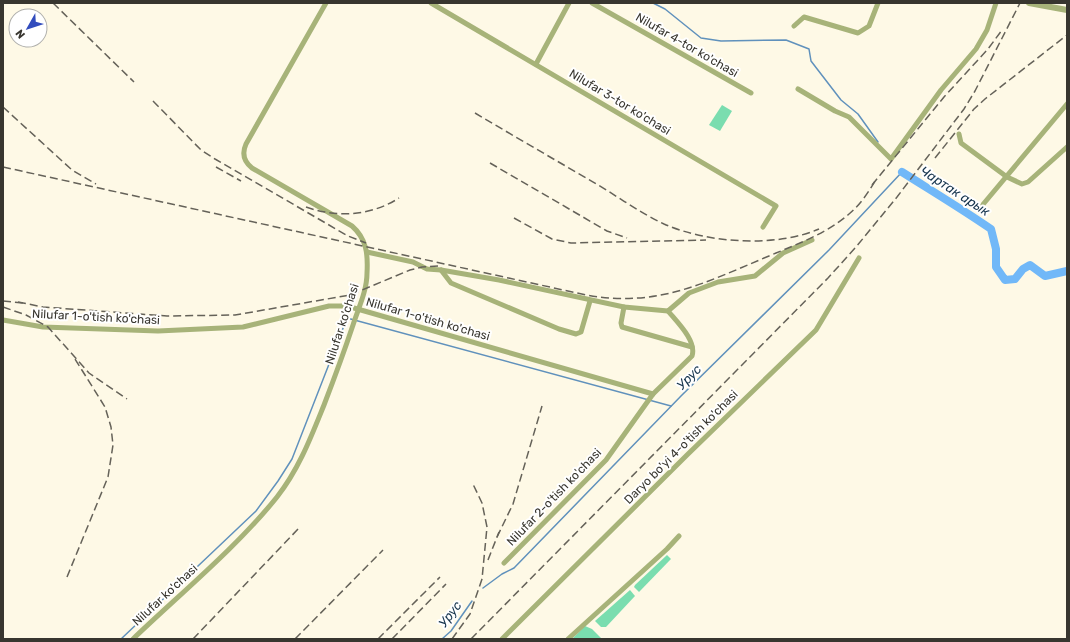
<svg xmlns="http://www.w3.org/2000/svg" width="1070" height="642" font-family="Rubik,sans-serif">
	<rect width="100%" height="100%" fill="#fef9e6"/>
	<!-- green -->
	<g fill="#7addaf">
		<polygon points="722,105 732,111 720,131 709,125"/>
		<polygon points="667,555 671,559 639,592 634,587 635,585"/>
		<polygon points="630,590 635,596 606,627 601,627 595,621"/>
		<polygon points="585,626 592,629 602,639 572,639"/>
	</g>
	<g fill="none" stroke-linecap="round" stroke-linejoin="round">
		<!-- stream -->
		<g stroke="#6091bc" stroke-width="1.5">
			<polyline points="653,3 665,9 701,38 721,41 786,40 809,49 811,61 841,100 858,114 878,142"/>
			<polyline points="483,588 502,574 514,568 681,396 829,250 902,172 900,170"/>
			<polyline points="121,639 256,511 278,481 292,459 347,318 671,406"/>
			<polyline points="442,639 451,631 472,601"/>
		</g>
		<!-- river -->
		<path stroke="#71b8f8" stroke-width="8" d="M902,172C932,191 962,209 991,229L996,249V267L1005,280L1015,279L1023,269L1030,265L1045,276L1067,271"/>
		<!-- minor -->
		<g stroke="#a7b379" stroke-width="5">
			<polyline points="431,3 776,206 763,227"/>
			<polyline points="592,3 751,93"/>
			<polyline points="794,26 804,17 858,33 869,26 878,3"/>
			<polyline points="536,64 569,3"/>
			<polyline points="798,89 835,111 849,117 891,159 941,90 976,49 987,30 996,3"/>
			<polyline points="959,134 961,143 1007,177 1022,184 1028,182 1067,147"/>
			<polyline points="980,208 1067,104"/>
			<polyline points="367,252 413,262 427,269 441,270 499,280 624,307 668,311 689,293 718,282 755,276 783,253 812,240"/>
			<polyline points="441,270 451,283 559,329 576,334 581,332 590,301"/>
			<polyline points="624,307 621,323 622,327 692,347"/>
			<polyline points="3,320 43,327 158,331 243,327 329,306 347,306 653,394"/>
			<path d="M504,563L606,460L653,394L692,356C697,341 677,322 668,311"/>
			<path d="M133,639C180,594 237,547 277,497C299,469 311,437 324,405C334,379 344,352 353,325C358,309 367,291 367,273C368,255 367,239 352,226L252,168C243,161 242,153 246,144L326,3"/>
			<polyline points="502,639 687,455 816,330 859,258"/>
			<polyline points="568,639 667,549 679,536"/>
		</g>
		<!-- tertiary -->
		<polyline stroke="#a7b379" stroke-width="6" points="1029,3 1067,10"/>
		<!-- rail -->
		<g stroke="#656259" stroke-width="1.5" stroke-dasharray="8 4" stroke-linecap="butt">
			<polyline points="53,3 134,82"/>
			<polyline points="153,101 201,150 215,159 348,236 366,243"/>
			<polyline points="3,107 72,170 96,184"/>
			<path d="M475,113C512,135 550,157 588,179C613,193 638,212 664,224C707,243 775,248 819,229"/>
			<polyline points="935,158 974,109 985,99 1067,35"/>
			<polyline points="490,163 607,231 627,238"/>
			<path d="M3,167L586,295C658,308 704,283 769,256C797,244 826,234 849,214C860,205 868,193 875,181"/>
			<polyline points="216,167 241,181"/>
			<polyline points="872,185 944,97 988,49 1002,30"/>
			<path d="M306,207C337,218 371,216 399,198"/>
			<polyline points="514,218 552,239 571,243 706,240"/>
			<polyline points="3,301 23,303"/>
			<polyline points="18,302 43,307 167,316 235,315 350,295 410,270 422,267 438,266"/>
			<polyline points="3,307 26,315 48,327 89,373 127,399"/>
			<polyline points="497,537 513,504 542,406"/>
			<polyline points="488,560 499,532"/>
			<polyline points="67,577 108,477 113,445 111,427 105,407 75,359"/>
			<polyline points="193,639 300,527"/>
			<polyline points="295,639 383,550"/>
			<polyline points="378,639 440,577"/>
			<polyline points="392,639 446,584"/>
			<polyline points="452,639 470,614 482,579 487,527 482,503 472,482"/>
			<polyline points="471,639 828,278 856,247 897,197 964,109 975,91 1020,3"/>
		</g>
	</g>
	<g text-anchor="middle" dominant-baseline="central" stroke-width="4" stroke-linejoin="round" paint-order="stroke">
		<!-- street labels -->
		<g font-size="12" fill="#38362f" stroke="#fff">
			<text transform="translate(687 45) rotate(30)">Nilufar 4-tor ko'chasi</text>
			<text transform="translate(620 102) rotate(31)">Nilufar 3-tor ko'chasi</text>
			<text transform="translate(96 317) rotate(3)">Nilufar 1-o'tish ko'chasi</text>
			<text transform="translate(428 319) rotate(16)">Nilufar 1-o'tish ko'chasi</text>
			<text transform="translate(342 324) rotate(-72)">Nilufar ko'chasi</text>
			<text transform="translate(681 447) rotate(-45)">Daryo bo'yi 4-o'tish ko'chasi</text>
			<text transform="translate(554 497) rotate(-46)">Nilufar 2-o'tish ko'chasi</text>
			<text transform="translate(165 595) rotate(-43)">Nilufar ko'chasi</text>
		</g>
		<!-- water labels -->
		<g font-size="13" font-style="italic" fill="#15334c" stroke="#fff">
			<text transform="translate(955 191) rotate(33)">Чартак арык</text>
			<text transform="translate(689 377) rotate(-46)">Урус</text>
			<text transform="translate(450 614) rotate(-53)">Урус</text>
		</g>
	</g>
	<!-- border -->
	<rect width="1070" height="642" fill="none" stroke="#38362f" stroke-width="8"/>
	<!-- north arrow -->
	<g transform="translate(28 28) rotate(231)"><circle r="19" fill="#ffffff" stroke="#afafac"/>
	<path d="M0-3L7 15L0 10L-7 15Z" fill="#324cbd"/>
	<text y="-6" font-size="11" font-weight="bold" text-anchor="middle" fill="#38362f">N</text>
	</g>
</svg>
